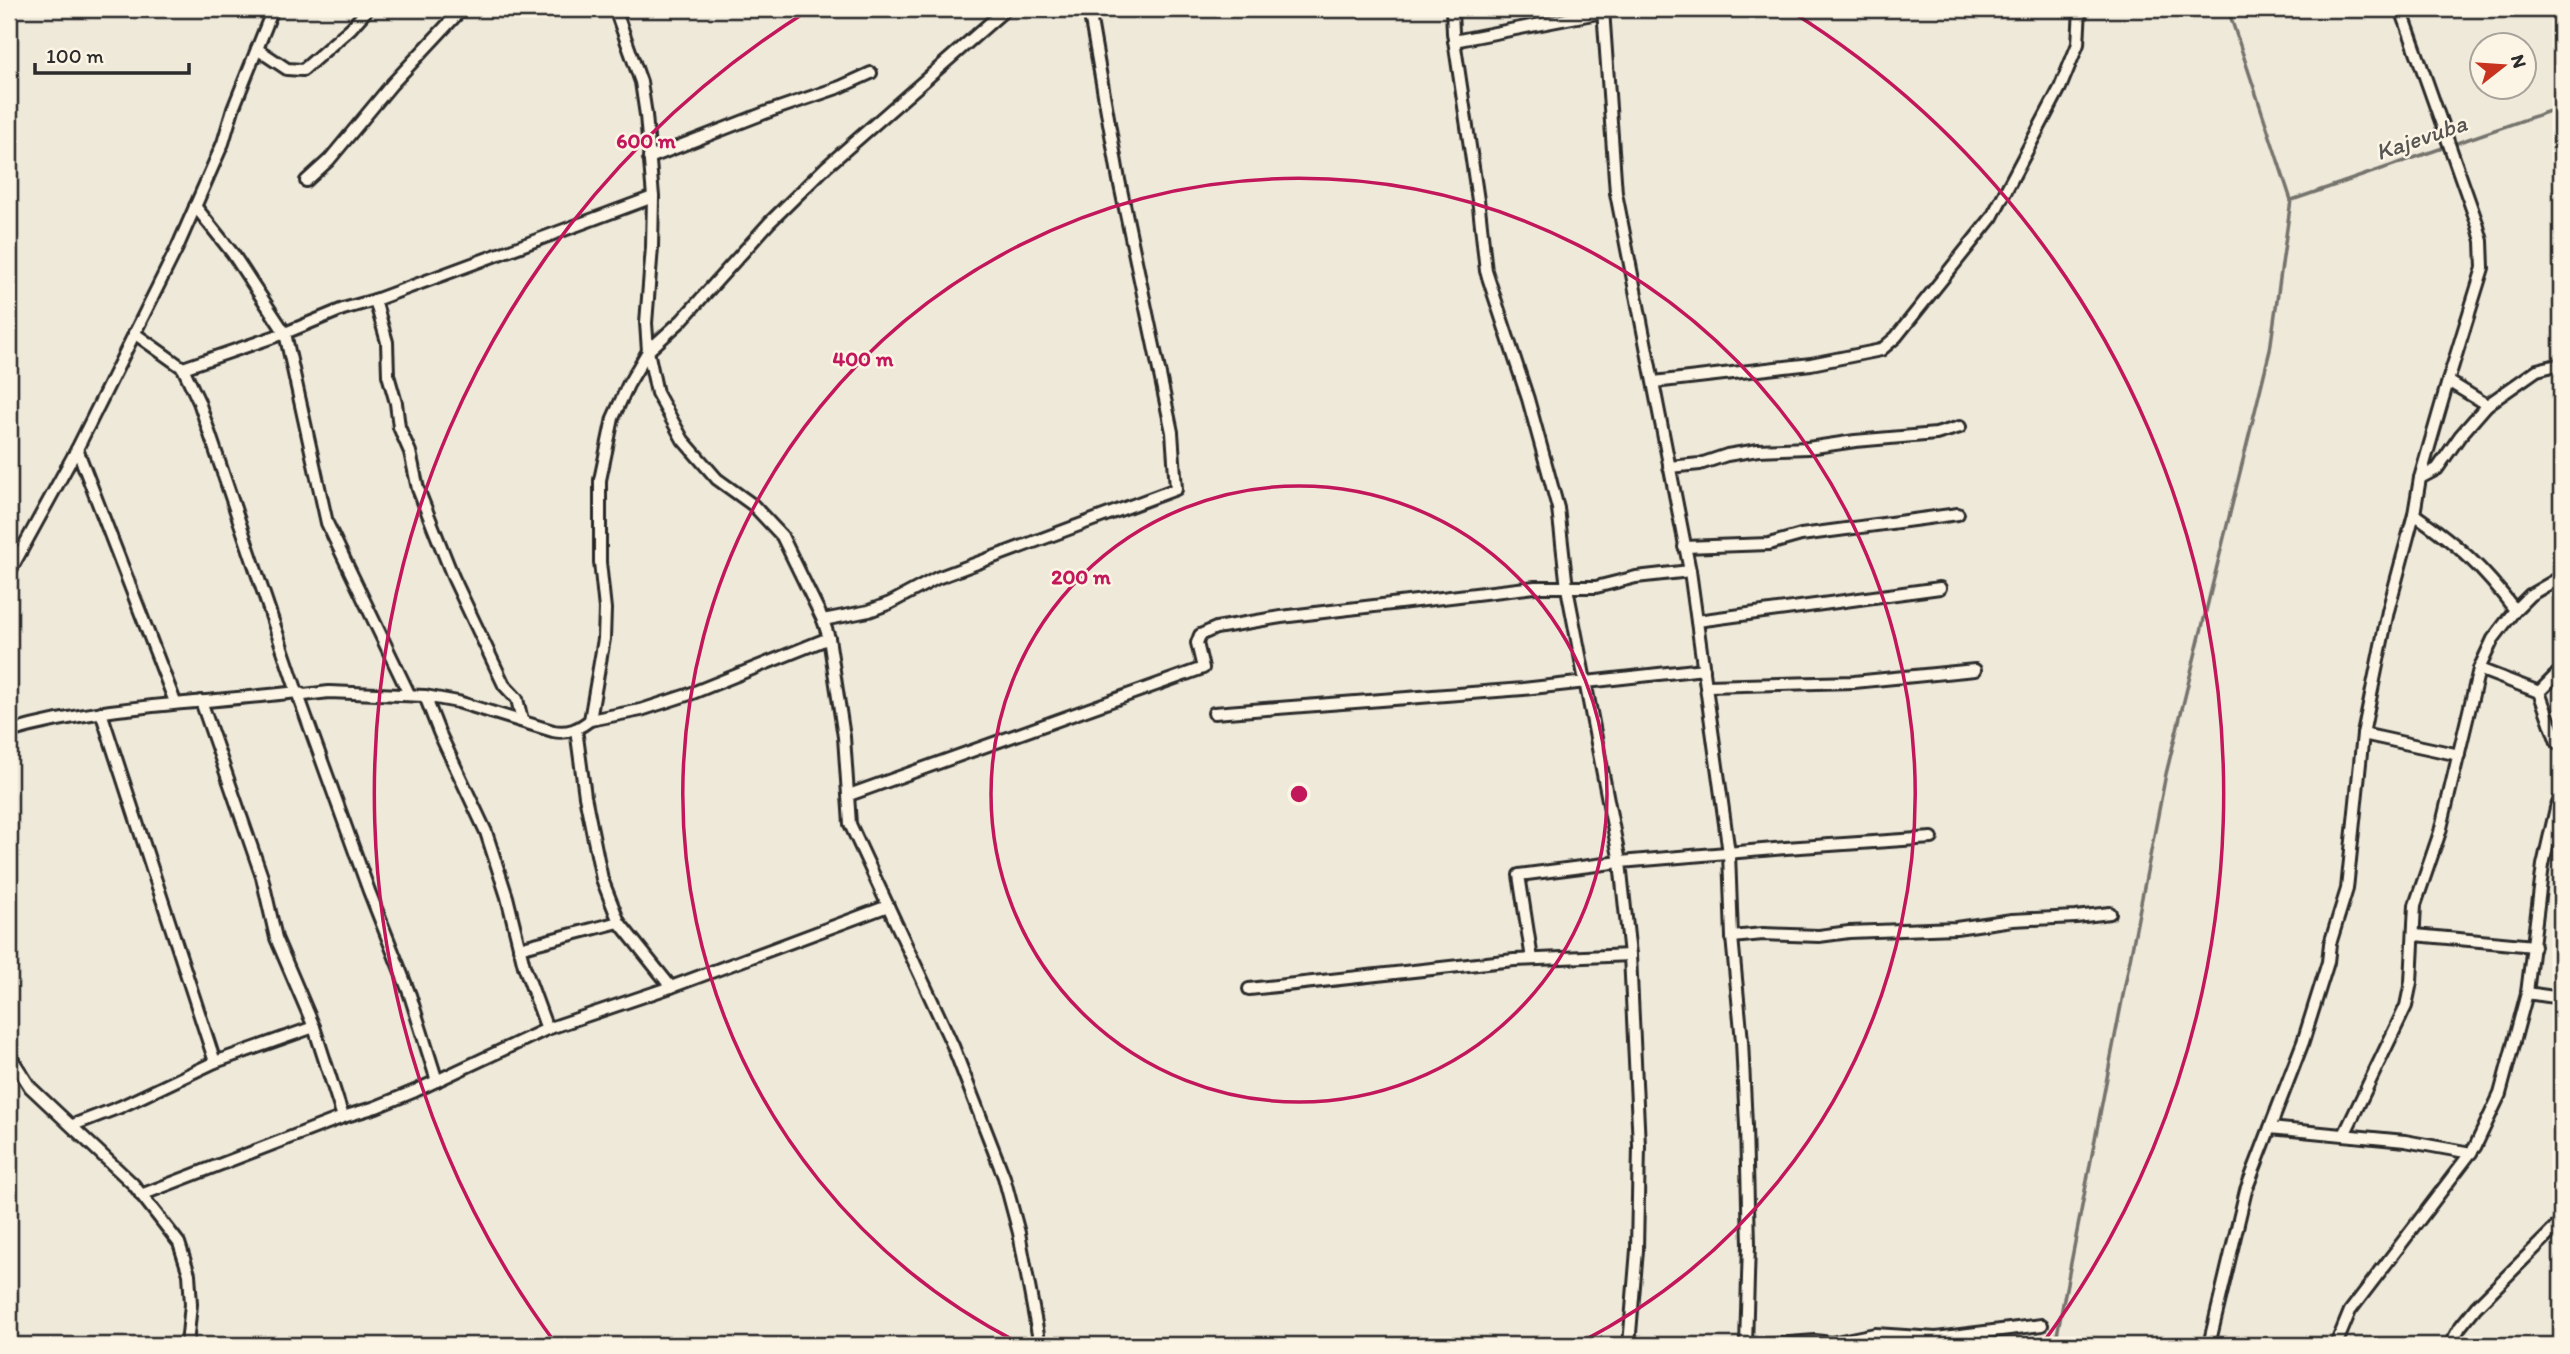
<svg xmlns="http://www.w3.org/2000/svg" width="2570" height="1354" font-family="Itim,sans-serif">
	<rect width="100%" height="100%" fill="#efe9da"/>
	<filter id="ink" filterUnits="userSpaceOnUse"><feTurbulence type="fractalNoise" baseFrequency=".0143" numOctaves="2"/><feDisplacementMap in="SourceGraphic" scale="14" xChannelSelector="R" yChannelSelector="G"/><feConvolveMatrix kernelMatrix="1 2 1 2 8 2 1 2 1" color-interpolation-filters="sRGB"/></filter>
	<g filter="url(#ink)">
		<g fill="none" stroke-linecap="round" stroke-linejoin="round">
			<!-- stream -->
			<g stroke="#75736d" stroke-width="3.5">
				<polyline points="2292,200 2561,107"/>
				<polyline points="2055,1345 2166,774 2270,350 2291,200 2228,9"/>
			</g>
			<!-- street casing -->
			<g stroke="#2b2b2b" stroke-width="16">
				<g id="street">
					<polyline points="615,9 641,82 646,115 653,197 652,247 646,323 648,351 657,393 683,440 717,479 753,505 782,536 823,620 829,638 844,737 850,824 953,1046 1004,1177 1019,1233 1040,1345"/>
					<polyline points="1452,9 1453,33 1479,207 1486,271 1528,399 1558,508 1567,588 1620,862 1519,875 1532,959"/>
					<polyline points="1603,9 1616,193 1690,571 1729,853 1732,937 1742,1041 1746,1126 1749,1244 1746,1345"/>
					<polyline points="2401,9 2477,223 2482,241 2483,268 2448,381"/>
					<polyline points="1454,41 1603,12"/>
					<polyline points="257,49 287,69 303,70 351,28 368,9"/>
					<polyline points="649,158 770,111 840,87 871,73"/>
					<polyline points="306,181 329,160 392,84 462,9"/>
					<polyline points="195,206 233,254 285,333 327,523 409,694"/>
					<polyline points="375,300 387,342 388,375 396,403 399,427 410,452 418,489 453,577 504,685 517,699 522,720"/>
					<polyline points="134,333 183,368 199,402 297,692 369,891 410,995 437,1081"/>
					<polyline points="183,368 285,333 343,309 375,300 653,197"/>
					<polyline points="1654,382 1811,364 1881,350 1896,337 1992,217 2060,88 2078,44 2080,9"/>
					<polyline points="77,449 175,702"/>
					<polyline points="1669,467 1700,464 1727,455 1758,450 1808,448 1855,441 1936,434 1960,427"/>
					<polyline points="2420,478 2437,469 2460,436 2487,405"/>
					<path d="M2414,514C2458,545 2482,566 2515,610"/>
					<polyline points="1684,547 1769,544 1801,535 1958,514"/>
					<polyline points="9,573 77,449 177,248 223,143 233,109 273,9"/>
					<polyline points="823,620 869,611 890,603 937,578 1176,489 1172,432 1119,180 1089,9"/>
					<polyline points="1697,621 1940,588"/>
					<polyline points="2479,669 2539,692"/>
					<polyline points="2561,670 2539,692 2557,742 2561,746"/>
					<polyline points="1708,686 1854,682 1975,670"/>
					<polyline points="425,696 439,732 486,832 507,897 524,966 547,1029"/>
					<polyline points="201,701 262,877 276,938 314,1027 343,1117 376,1107 415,1091 547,1029 671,987 888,906"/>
					<polyline points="101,712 215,1062"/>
					<polyline points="1214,713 1523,689 1704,669"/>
					<polyline points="590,720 641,710 690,694 829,638"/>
					<polyline points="576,729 585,796 602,879 619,922 671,987"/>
					<path d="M9,732C106,704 198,704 297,692L304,695L329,692L425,696L458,702L553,731C568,734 579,729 590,720L604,639L605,609L600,562V480L613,418L628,385L648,351L681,321L770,222L826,167L1006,9"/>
					<polyline points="2363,734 2459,755"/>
					<polyline points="849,795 1203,668 1197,643 1200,635 1216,628 1281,617 1535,587 1596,587 1636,577 1690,571"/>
					<polyline points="2415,935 2534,946"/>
					<polyline points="1732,937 1763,934 1819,936 1849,932 1956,928 2012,920 2076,917 2110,913"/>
					<polyline points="519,948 619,922"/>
					<polyline points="1249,989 1514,960 1630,955"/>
					<polyline points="2527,993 2561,998"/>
					<polyline points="9,1054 30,1087 133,1184 179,1243 189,1274 191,1304 187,1345"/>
					<polyline points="73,1125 120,1107 215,1062 314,1027"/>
					<polyline points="2270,1128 2405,1141 2471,1153"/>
					<polyline points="2344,1135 2406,1006 2411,982 2415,905 2440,832 2479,669 2493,639 2515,610 2530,595 2561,577"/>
					<polyline points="141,1195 343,1117"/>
					<polyline points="1634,1345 1629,1345 1637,1250 1639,1146 1630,955 1620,862 1786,848 1932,838"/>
					<polyline points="1764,1345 1815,1341 1831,1343 1875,1334 1936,1338 2042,1325"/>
					<polyline points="2209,1345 2246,1190 2303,1042 2328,962 2330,944 2347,889 2363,734 2388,611 2414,514 2420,478 2448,381 2487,405 2537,370 2561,364"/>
					<polyline points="2336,1345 2350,1311 2475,1147 2500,1094 2527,993 2543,865 2556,808 2561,797"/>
					<polyline points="2450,1345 2460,1327 2476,1307 2561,1222"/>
					<polyline points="2556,1345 2561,1343"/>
				</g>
			</g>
			<!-- street -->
			<use href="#street" stroke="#fcf5e5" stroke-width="10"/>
		</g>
	</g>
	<!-- distance rings -->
	<g fill="none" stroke="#c2185b" stroke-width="3.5">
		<circle cx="1299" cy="794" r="308"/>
		<path d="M1019 1343A616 616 0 1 1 1579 1343"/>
		<path d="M556 1344A924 924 0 0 1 809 10M1789 10A924 924 0 0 1 2042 1344"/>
	</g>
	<g text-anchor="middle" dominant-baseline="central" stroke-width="5" stroke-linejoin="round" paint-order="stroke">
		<!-- water labels -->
		<g font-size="24" font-style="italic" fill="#565552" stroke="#fcf5e5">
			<text transform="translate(2421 137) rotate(-19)">Kajevuba</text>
		</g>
	</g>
	<circle cx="1299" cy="794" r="10" fill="#c2185b" stroke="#fcf5e5" stroke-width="3.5"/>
	<g font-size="21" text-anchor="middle" font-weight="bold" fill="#c2185b" stroke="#fcf5e5" stroke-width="5" stroke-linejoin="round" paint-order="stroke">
		<text x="646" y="148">600 m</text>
		<text x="863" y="366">400 m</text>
		<text x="1081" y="584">200 m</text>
	</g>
	<!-- margin -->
	<rect width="2570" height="1354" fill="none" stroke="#fcf5e5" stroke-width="35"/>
	<rect x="18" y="18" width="2535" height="1319" fill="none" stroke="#2b2b2b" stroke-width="2.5" filter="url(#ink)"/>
	<!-- north arrow -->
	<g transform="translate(2503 66) rotate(73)"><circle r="33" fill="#fcf5e5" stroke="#a8a49b" stroke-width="2"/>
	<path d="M0-5L12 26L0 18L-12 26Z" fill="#c8321e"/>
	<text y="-10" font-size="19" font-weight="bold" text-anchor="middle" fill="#2b2b2b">N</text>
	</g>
	<!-- scale -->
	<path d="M35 63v10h154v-10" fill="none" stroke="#2b2b2b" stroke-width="3.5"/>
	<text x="46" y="63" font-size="21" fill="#2b2b2b" stroke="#fcf5e5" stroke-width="5" paint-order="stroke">100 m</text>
</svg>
